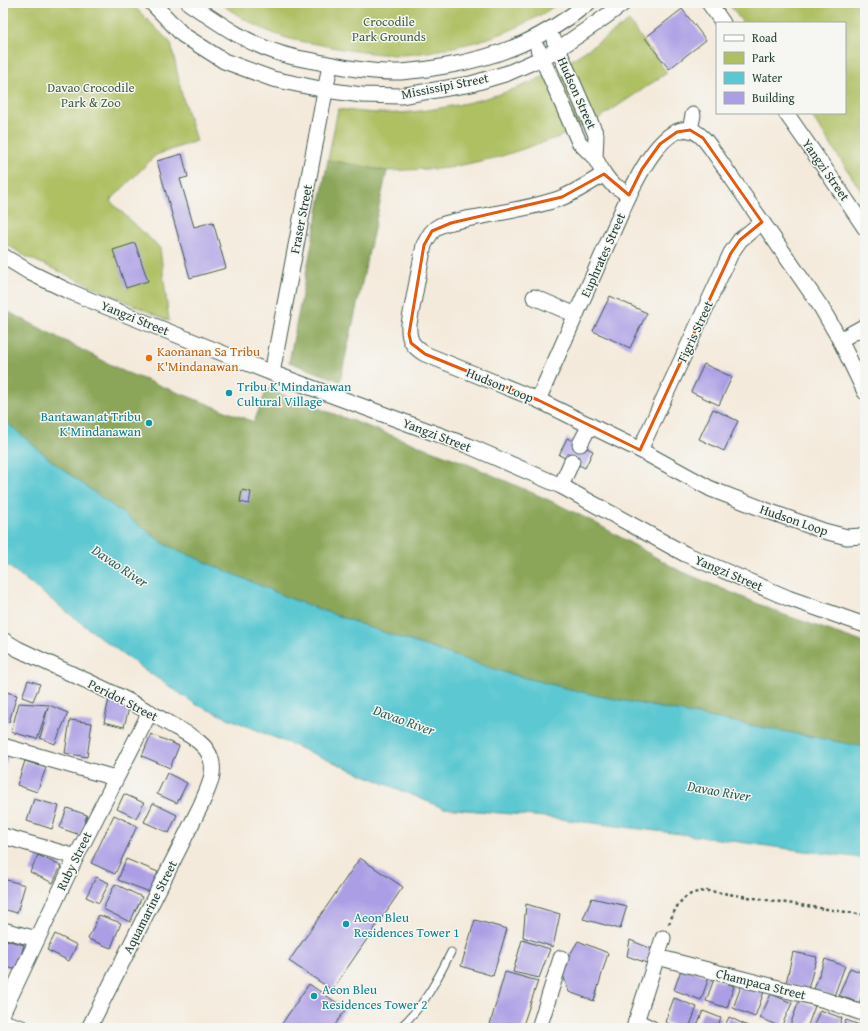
<svg xmlns="http://www.w3.org/2000/svg" width="868" height="1031" font-family="'Gentium Book Plus',serif">
	<rect width="100%" height="100%" fill="#f6f6f2"/>
	<filter id="ink" filterUnits="userSpaceOnUse"><feTurbulence type="fractalNoise" baseFrequency=".025" numOctaves="2"/><feDisplacementMap in="SourceGraphic" scale="8" xChannelSelector="R" yChannelSelector="G"/><feConvolveMatrix kernelMatrix="1 2 1 2 8 2 1 2 1" color-interpolation-filters="sRGB"/></filter>
	<filter id="wash" filterUnits="userSpaceOnUse"><feTurbulence type="fractalNoise" baseFrequency=".012" numOctaves="4" result="noise"/><feDisplacementMap in="SourceGraphic" scale="16" xChannelSelector="R" yChannelSelector="G"/><feGaussianBlur stdDeviation="0.9" result="paint"/><feColorMatrix in="noise" values="0 0 0 0 0 0 0 0 0 0 0 0 0 0 0 0 0 1.4 0 .05"/><feComposite in="paint" operator="in"/></filter>
	<g filter="url(#wash)">
		<rect width="100%" height="100%" fill="#f4eadb"/>
		<!-- green -->
		<g fill="#afc063" stroke="#677e4c">
			<polygon points="3,3 131,3 171,43 182,95 196,141 156,155 110,201 160,248 169,321 25,256 3,242"/>
			<path d="M220,3H559C520,30 489,40 444,49C429,52 413,55 398,55C371,54 344,50 317,44C306,42 294,41 284,37C261,30 239,17 220,3Z"/>
			<polygon points="728,3 865,3 865,197 810,113 845,113 845,23 743,23"/>
			<path d="M629,21L667,73L601,117L559,137L499,157L448,168L387,171L328,160L338,109C359,112 380,114 401,113C449,109 509,96 550,73C577,57 604,39 629,21Z"/>
		</g>
		<!-- forest -->
		<g fill="#8ba659" stroke="#557246">
			<polygon points="328,160 387,171 340,381 289,362"/>
			<polygon points="3,309 125,372 254,422 267,389 463,462 553,502 592,521 678,570 782,614 865,643 865,747 594,695 506,673 374,629 289,598 166,545 53,462 3,419"/>
		</g>
		<!-- water -->
		<polygon fill="#5bc8d1" stroke="#3d8282" points="3,419 53,462 166,545 289,598 374,629 506,673 594,695 865,747 865,860 855,857 789,849 704,837 545,817 443,808 197,705 138,665 89,629 3,562"/>
		<g id="blocks">
			<!-- building -->
			<g fill="#ac9ee5">
				<polygon points="682,9 706,40 669,69 645,38"/>
				<polygon points="182,154 188,177 180,179 194,227 213,222 226,268 190,278 157,161"/>
				<polygon points="135,243 148,281 126,288 113,250"/>
				<polygon points="610,296 647,313 630,348 593,331"/>
				<polygon points="704,364 732,377 719,405 691,392"/>
				<polygon points="713,409 738,421 724,451 699,439"/>
				<polygon points="567,438 593,451 585,468 559,455"/>
				<polygon points="242,490 251,492 249,504 240,502"/>
				<polygon points="28,680 40,684 33,701 22,697"/>
				<polygon points="3,691 17,695 9,722 3,720"/>
				<polygon points="109,699 130,704 124,727 104,722"/>
				<polygon points="19,703 49,705 68,713 55,744 40,738 48,707 37,739 11,732"/>
				<polygon points="70,720 92,723 87,757 65,753"/>
				<polygon points="151,734 179,746 170,768 142,756"/>
				<polygon points="3,755 8,757 3,771"/>
				<polygon points="25,761 46,768 37,792 17,785"/>
				<polygon points="167,773 187,783 177,803 157,794"/>
				<polygon points="124,794 144,803 136,818 117,809"/>
				<polygon points="34,799 59,806 52,829 27,821"/>
				<polygon points="153,803 177,815 169,833 144,822"/>
				<polygon points="67,808 87,815 80,835 60,828"/>
				<polygon points="114,815 137,826 115,874 91,863"/>
				<polygon points="38,855 61,866 53,883 30,872"/>
				<polygon points="360,858 403,887 332,990 289,961"/>
				<polygon points="126,859 158,872 150,892 118,880"/>
				<polygon points="96,877 109,883 99,903 86,897"/>
				<polygon points="3,879 25,885 17,913 3,909"/>
				<polygon points="115,884 142,897 130,922 103,909"/>
				<polygon points="592,898 627,906 620,929 583,919"/>
				<polygon points="526,904 560,914 553,947 523,937"/>
				<polygon points="99,915 121,923 111,948 88,939"/>
				<polygon points="475,920 507,929 493,976 461,966"/>
				<polygon points="55,934 77,945 69,961 47,950"/>
				<polygon points="3,939 24,945 17,970 3,966"/>
				<polygon points="522,940 550,949 539,978 513,972"/>
				<polygon points="630,940 652,949 647,963 627,956"/>
				<polygon points="578,941 608,953 594,1001 569,992 563,975 569,956"/>
				<polygon points="793,952 817,957 808,989 786,983"/>
				<polygon points="825,959 845,966 834,996 814,989"/>
				<polygon points="682,967 709,977 701,1000 674,990"/>
				<polygon points="850,968 865,974 865,987 859,1003 839,995"/>
				<polygon points="505,972 538,981 522,1028 489,1028"/>
				<polygon points="714,979 734,986 727,1008 706,1001"/>
				<polygon points="743,981 765,989 755,1017 733,1008"/>
				<polygon points="309,984 346,1009 333,1028 279,1028"/>
				<polygon points="771,994 792,1003 781,1027 760,1018"/>
				<polygon points="674,998 697,1007 689,1028 680,1028 665,1022"/>
				<polygon points="799,1001 815,1006 807,1028 789,1028"/>
				<polygon points="820,1010 842,1018 838,1028 813,1028"/>
				<polygon points="703,1011 721,1018 717,1028 696,1028"/>
				<polygon points="729,1017 752,1028 724,1028"/>
				<polygon points="846,1020 865,1027 865,1028 843,1028"/>
			</g>
		</g>
	</g>
	<g filter="url(#ink)">
		<use href="#blocks" fill-opacity="0" stroke="#3f574d" stroke-width="1"/>
		<g fill="none" stroke-linecap="round" stroke-linejoin="round">
			<!-- service casing -->
			<g stroke="#3f574d" stroke-width="9">
				<path id="service" d="M399,1028C423,1008 437,980 451,952"/>
			</g>
			<!-- minor casing -->
			<g stroke="#3f574d" stroke-width="17">
				<g id="minor">
					<polyline points="152,3 183,35 224,61 273,79 325,90 362,95 400,96 471,84 508,73 542,58 558,49 598,22 624,3"/>
					<path d="M189,3C217,22 246,43 279,53C290,57 302,59 314,61C342,67 372,73 401,72C416,71 431,69 446,66C502,56 543,39 588,3"/>
					<polyline points="709,3 723,23"/>
					<polyline points="554,40 596,135 595,158"/>
					<polyline points="538,49 579,142 595,158 604,174 611,183 629,195"/>
					<polyline points="786,113 830,176 865,228"/>
					<polyline points="690,130 693,115"/>
					<path d="M604,174C590,183 576,192 561,198C539,206 515,210 493,214C477,218 452,220 439,226C431,230 428,238 424,245L409,324C408,340 412,346 425,354L538,400L640,450L711,489L768,511L824,531L847,537L862,536L865,534"/>
					<polyline points="3,256 31,273 66,290 107,307 272,373 469,446 561,486 685,554 788,598 865,625"/>
					<polyline points="534,297 576,315"/>
					<polyline points="840,340 865,326"/>
					<polyline points="272,373 330,65"/>
					<path d="M538,400L629,195C639,174 672,106 703,138C706,141 708,144 711,148L821,307L840,340L865,392"/>
					<polyline points="580,444 590,425"/>
					<polyline points="640,450 731,253 740,240 762,222"/>
					<polyline points="561,486 572,461"/>
					<path d="M3,640L18,649C68,673 120,694 168,723C178,729 190,734 199,742C204,746 209,752 211,759C216,775 207,790 201,805L89,1028"/>
					<polyline points="3,746 115,778"/>
					<polyline points="3,836 76,857"/>
					<polyline points="3,930 37,939"/>
					<polyline points="657,957 825,1000 865,1014"/>
					<polyline points="3,1012 76,857 150,712"/>
					<polyline points="636,1021 651,1028"/>
					<polyline points="3,1022 22,1028"/>
					<polyline points="539,1028 561,958"/>
					<polyline points="634,1028 663,938"/>
				</g>
			</g>
			<!-- path -->
			<path stroke="#3f574d" stroke-width="2.5" stroke-dasharray="3 3" stroke-linecap="butt" d="M669,924C677,903 684,891 709,891L865,915"/>
			<!-- service -->
			<use href="#service" stroke="#fff" stroke-width="7"/>
			<!-- minor -->
			<use href="#minor" stroke="#fff" stroke-width="15"/>
		</g>
	</g>
	<!-- marked area -->
	<path fill="none" stroke="#e8590c" stroke-width="3" stroke-linejoin="round" d="M690,130L703,138L762,222L740,240L731,253L640,450L538,400L425,354L411,343L409,334L424,245L432,231L451,223L562,197L604,174L629,195L642,169L660,144L677,132Z"/>
	<!-- markers -->
	<circle fill="#e8710a" stroke="#f6f6f2" stroke-width="1.5" cx="149" cy="358" r="4"/>
	<g fill="#0f9aa8" stroke="#f6f6f2" stroke-width="1.5">
		<circle cx="229" cy="393" r="4"/>
		<circle cx="149" cy="423" r="4"/>
		<circle cx="346" cy="924" r="4"/>
		<circle cx="314" cy="996" r="4"/>
	</g>
	<g text-anchor="middle" dominant-baseline="central" stroke-width="3" stroke-linejoin="round" paint-order="stroke">
		<!-- park labels -->
		<g font-size="13" fill="#435e40" stroke="#f6f6f2">
			<text x="389" y="21">Crocodile<tspan x="389" dy="15">Park Grounds</tspan></text>
			<text x="91" y="87">Davao Crocodile<tspan x="91" dy="15">Park &amp; Zoo</tspan></text>
		</g>
		<!-- street labels -->
		<g font-size="13" fill="#1f3d34" stroke="#f6f6f2">
			<text transform="translate(445 86) rotate(-11)">Mississipi Street</text>
			<text transform="translate(577 93) rotate(66)">Hudson Street</text>
			<text transform="translate(826 170) rotate(55)">Yangzi Street</text>
			<text transform="translate(301 219) rotate(-79)">Fraser Street</text>
			<text transform="translate(603 255) rotate(-66)">Euphrates Street</text>
			<text transform="translate(135 318) rotate(22)">Yangzi Street</text>
			<text transform="translate(695 332) rotate(-65)">Tigris Street</text>
			<text transform="translate(500 385) rotate(22)">Hudson Loop</text>
			<text transform="translate(437 435) rotate(21)">Yangzi Street</text>
			<text transform="translate(794 520) rotate(19)">Hudson Loop</text>
			<text transform="translate(729 573) rotate(23)">Yangzi Street</text>
			<text transform="translate(123 700) rotate(27)">Peridot Street</text>
			<text transform="translate(74 861) rotate(-64)">Ruby Street</text>
			<text transform="translate(150 907) rotate(-63)">Aquamarine Street</text>
			<text transform="translate(761 984) rotate(14)">Champaca Street</text>
		</g>
		<!-- food labels -->
		<g font-size="13" fill="#c56008" stroke="#f6f6f2" text-anchor="start">
			<text x="157" y="351">Kaonanan Sa Tribu<tspan x="157" dy="15">K'Mindanawan</tspan></text>
		</g>
		<!-- culture labels -->
		<g font-size="13" fill="#0d838f" stroke="#f6f6f2" text-anchor="start">
			<text x="237" y="386">Tribu K'Mindanawan<tspan x="237" dy="15">Cultural Village</tspan></text>
			<text x="141" y="416" text-anchor="end">Bantawan at Tribu<tspan x="141" dy="15">K'Mindanawan</tspan></text>
			<text x="354" y="917">Aeon Bleu<tspan x="354" dy="15">Residences Tower 1</tspan></text>
			<text x="322" y="989">Aeon Bleu<tspan x="322" dy="15">Residences Tower 2</tspan></text>
		</g>
		<!-- water labels -->
		<g font-size="14" font-style="italic" fill="#2e605b" stroke="#f6f6f2">
			<text transform="translate(120 566) rotate(34)">Davao River</text>
			<text transform="translate(404 720) rotate(20)">Davao River</text>
			<text transform="translate(719 791) rotate(10)">Davao River</text>
		</g>
	</g>
	<!-- margin -->
	<rect width="868" height="1031" fill="none" stroke="#f6f6f2" stroke-width="16"/>
	<!-- legend -->
	<rect x="716" y="22" width="130" height="92" fill="#f6f6f2" stroke="#a0aca6"/>
	<rect x="724" y="35" width="20" height="6" fill="#ffffff" stroke="#a0aca6"/>
	<text x="752" y="42" font-size="12" fill="#1f3d34">Road</text>
	<rect x="724" y="52" width="20" height="12" fill="#afc063" stroke="#a0aca6"/>
	<text x="752" y="62" font-size="12" fill="#1f3d34">Park</text>
	<rect x="724" y="72" width="20" height="12" fill="#5bc8d1" stroke="#a0aca6"/>
	<text x="752" y="82" font-size="12" fill="#1f3d34">Water</text>
	<rect x="724" y="92" width="20" height="12" fill="#ac9ee5" stroke="#a0aca6"/>
	<text x="752" y="102" font-size="12" fill="#1f3d34">Building</text>
</svg>
